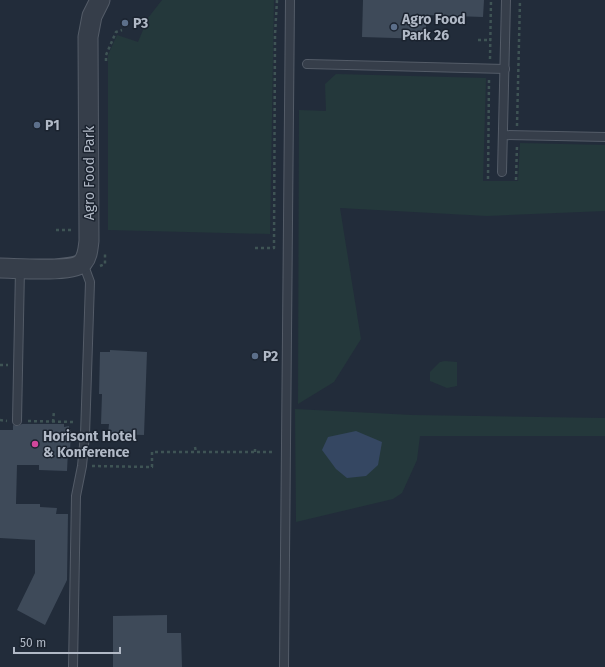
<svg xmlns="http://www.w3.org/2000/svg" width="605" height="667" font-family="'Fira Sans',sans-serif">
	<rect width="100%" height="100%" fill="#222c3a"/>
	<!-- green -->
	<g fill="#24383b">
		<polygon points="162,0 274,0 270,234 108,230 108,55 117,35 138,42 148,18"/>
		<polygon points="336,74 486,78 483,181 518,181 520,143 605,145 605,211 487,216 340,208 361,339 334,382 298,404 299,110 326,111 325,84"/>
		<polygon points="445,361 457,362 457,386 447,388 430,381 430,372 440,362"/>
		<polygon points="295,409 412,415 605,418 605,436 420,436 417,460 402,493 393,499 296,522"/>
	</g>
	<!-- water -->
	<polygon fill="#354762" points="356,431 382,442 378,465 366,476 347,478 336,469 322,450 328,437"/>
	<!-- building -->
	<g fill="#3e4a59">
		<polygon points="363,0 484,0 483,17 426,15 426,39 362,37"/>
		<polygon points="110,350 147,352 144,435 108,434 109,424 101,424 102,394 99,394 100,352 110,352"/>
		<polygon points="22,424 64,424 64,427 69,426 69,430 71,429 70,451 68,451 67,471 39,470 39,465 17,465 16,504 40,504 40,507 57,508 56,514 68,514 67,580 45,625 17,610 35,573 35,540 0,538 0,430 13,430 13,425 17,426"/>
		<polygon points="167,615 167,633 181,633 182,667 113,667 113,616"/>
	</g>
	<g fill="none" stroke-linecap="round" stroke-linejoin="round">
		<!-- service casing -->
		<g stroke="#545c68" stroke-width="10">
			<g id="service">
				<polyline points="307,64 505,69"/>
				<polyline points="503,135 605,137"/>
				<polyline points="502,172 506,0"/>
				<polyline points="17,421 20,269"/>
				<polyline points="73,667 76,496 82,466 85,435 90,282 83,263"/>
				<polyline points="284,667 290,0"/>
			</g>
		</g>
		<!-- tertiary casing -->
		<g stroke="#545c68" stroke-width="21">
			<path id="tertiary" d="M0,268C16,268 75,273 83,262C88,256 88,248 89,241L88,37L92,16L100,0"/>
		</g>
		<!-- path -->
		<g stroke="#3f5455" stroke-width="2.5" stroke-dasharray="3 3" stroke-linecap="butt">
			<polyline points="478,40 491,40"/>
			<polyline points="490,59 491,0"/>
			<polyline points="106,61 106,55 116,32 122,30"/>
			<polyline points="517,126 520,0"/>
			<polyline points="488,179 489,80"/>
			<polyline points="516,180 517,145"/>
			<polyline points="56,230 74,230"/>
			<polyline points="255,248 274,248 275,35 277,0"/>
			<polyline points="100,266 105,264 105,254"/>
			<polyline points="0,365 8,365"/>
			<polyline points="0,420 7,421"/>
			<polyline points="28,421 75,422"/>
			<polyline points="53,422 54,411"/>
			<polyline points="195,447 196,452"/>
			<polyline points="255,452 255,447"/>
			<polyline points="92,466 152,467 152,452 275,452"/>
		</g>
		<!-- service -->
		<use href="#service" stroke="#363e4a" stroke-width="8"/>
		<!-- tertiary -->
		<use href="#tertiary" stroke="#363e4a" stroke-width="19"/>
	</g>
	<!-- markers -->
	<g fill="#5c6f8a" stroke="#1b232f" stroke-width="1.5">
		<circle cx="125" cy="23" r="4"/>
		<circle cx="394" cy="27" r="4"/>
		<circle cx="37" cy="125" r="4"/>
		<circle cx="255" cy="356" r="4"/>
	</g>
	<circle fill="#d1479c" stroke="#1b232f" stroke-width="1.5" cx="35" cy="444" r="4"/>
	<g text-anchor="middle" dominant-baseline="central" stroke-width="3" stroke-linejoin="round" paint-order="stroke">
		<!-- poi labels -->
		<g font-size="14" font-weight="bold" fill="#b1b9c6" stroke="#1b232f" text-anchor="start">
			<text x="402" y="19">Agro Food<tspan x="402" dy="16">Park 26</tspan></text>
			<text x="133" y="23">P3</text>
			<text x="45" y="125">P1</text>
			<text x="263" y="356">P2</text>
			<text x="43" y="436">Horisont Hotel<tspan x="43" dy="16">&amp; Konference</tspan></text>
		</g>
		<!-- street labels -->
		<g font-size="14" fill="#b1b9c6" stroke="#1b232f">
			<text transform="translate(89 173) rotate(-90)">Agro Food Park</text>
		</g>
	</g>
	<!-- scale -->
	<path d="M14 647v6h106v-6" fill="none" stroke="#b1b9c6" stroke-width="2"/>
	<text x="20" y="647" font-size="12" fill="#b1b9c6" stroke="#1b232f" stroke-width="3" paint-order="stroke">50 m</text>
</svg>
